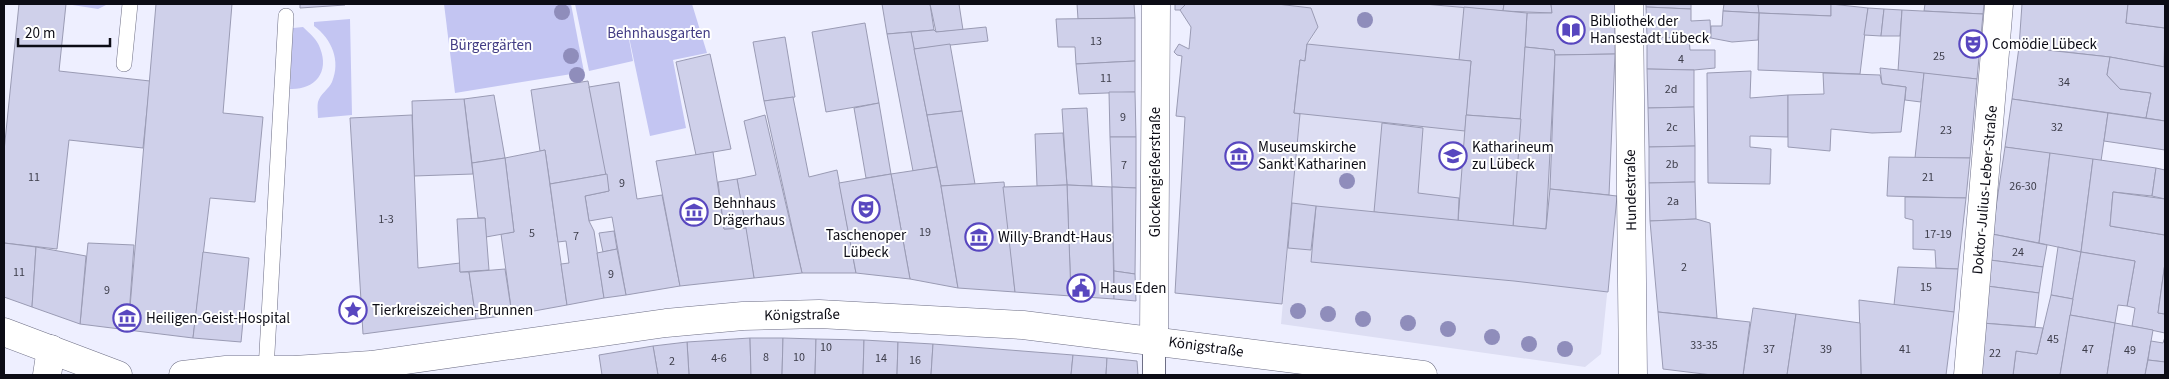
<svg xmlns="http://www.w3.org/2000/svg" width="2169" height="379" font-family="'Source Sans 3',sans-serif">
	<rect width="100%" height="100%" fill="#eeefff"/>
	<!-- built -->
	<polygon fill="#dddef3" points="1278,4 1424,4 1527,13 1615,54 1609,194 1617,196 1601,354 1585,367 1281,324 1300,114 1295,113 1300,60 1318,27 1311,8"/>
	<!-- green -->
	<g fill="#c3c5f2">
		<polygon points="66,4 108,4 98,9"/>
		<polygon points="444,4 571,4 584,72 455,93"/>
		<polygon points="575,4 692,4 707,53 673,60 686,128 650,136 626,23 633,61 589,71"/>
		<path d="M350,19L352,115L318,118C318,113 317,106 318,102C320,94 329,89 332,82C341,61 332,39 314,26V22Z"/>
		<path d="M303,27C310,34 317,39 320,48C330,73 314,90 290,89L293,28Z"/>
	</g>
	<!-- building -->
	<g fill="#cfd0ea" stroke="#9a9bb4">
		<polygon points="19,4 66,4 59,71 150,81 143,148 69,140 57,249 4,243 4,151"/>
		<polygon points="156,4 232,4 223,113 263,117 255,202 210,198 193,338 128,330"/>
		<polygon points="300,4 345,4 345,5 300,8"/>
		<polygon points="882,4 930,4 934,30 887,34"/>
		<polygon points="930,4 959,4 963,30 936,32"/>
		<polygon points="1077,4 1134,4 1135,18 1078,19"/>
		<polygon points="1175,4 1186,4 1180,10 1175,10"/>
		<polygon points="1186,4 1277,4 1311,8 1318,27 1307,44 1305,61 1300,60 1294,113 1300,114 1282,304 1175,293 1185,117 1176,116 1182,56 1177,55 1174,52 1179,44 1189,49 1191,27 1180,10"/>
		<polygon points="1424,4 1504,4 1503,11"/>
		<polygon points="1504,4 1551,4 1552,13 1503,11"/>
		<polygon points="1551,4 1615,4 1615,54 1555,55 1554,50 1525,47 1527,13 1552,13"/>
		<polygon points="1646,4 1691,4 1691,9 1646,7"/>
		<polygon points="1724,4 1758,4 1759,13 1723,11"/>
		<polygon points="1758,4 1831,4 1831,16 1759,13"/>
		<polygon points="1831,4 1868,8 1860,74 1758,70 1759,13 1831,16"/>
		<polygon points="1925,4 1984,4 1983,14 1924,11"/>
		<polygon points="2022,4 2128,4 2126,23 2165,28 2164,67 2110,57 2019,47"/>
		<polygon points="2128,4 2165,4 2165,28 2126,23"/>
		<polygon points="1464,7 1527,13 1521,119 1466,115 1471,61 1459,60"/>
		<polygon points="1646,7 1691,9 1691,21 1710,20 1711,38 1647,37"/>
		<polygon points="1868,8 1884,9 1881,36 1864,35"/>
		<polygon points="1884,9 1902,10 1900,36 1881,36"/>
		<polygon points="1902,10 1983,14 1977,79 1898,71"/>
		<polygon points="1723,11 1759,13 1758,40 1732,42 1711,38 1711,26 1722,26"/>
		<polygon points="1135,18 1135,61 1076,64 1075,47 1058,47 1056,19"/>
		<polygon points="865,23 879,103 826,112 812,32"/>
		<polygon points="986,27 988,41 914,49 911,32 934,30 936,32"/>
		<polygon points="911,32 937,167 913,171 887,34"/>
		<polygon points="785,37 795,97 764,101 753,42"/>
		<polygon points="1647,37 1689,38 1690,50 1715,50 1715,68 1694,70 1647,69"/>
		<polygon points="950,44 962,111 927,115 914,49"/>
		<polygon points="1307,44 1471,61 1465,131 1294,113 1300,60 1305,61"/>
		<polygon points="1525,47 1554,50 1555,55 1546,229 1513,226"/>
		<polygon points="2019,47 2110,57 2107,75 2120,89 2151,93 2146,118 2012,99"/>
		<polygon points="710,54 731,149 696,155 676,62"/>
		<polygon points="1615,54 1609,195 1550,189 1555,55"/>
		<polygon points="2110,57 2165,67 2165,121 2146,118 2151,93 2120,89 2107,75"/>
		<polygon points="1135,61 1135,92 1079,94 1076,64"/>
		<polygon points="1880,68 1924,73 1921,102 1905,100 1906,87 1882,84"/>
		<polygon points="1647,69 1694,70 1694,107 1648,108"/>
		<polygon points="1751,71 1750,98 1788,95 1788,137 1750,136 1750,147 1771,149 1770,184 1708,183 1707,73"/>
		<polygon points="1823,73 1880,75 1882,84 1906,87 1901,132 1872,133 1831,129 1830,151 1788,147 1788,95 1824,94"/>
		<polygon points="1924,73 1977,79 1970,158 1915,158"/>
		<polygon points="588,81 607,174 550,184 545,150 540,151 531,90"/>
		<polygon points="619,82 637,199 662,195 680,286 626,295 612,217 589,221 585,196 609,191 589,87"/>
		<polygon points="1109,92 1135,92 1136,137 1110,137"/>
		<polygon points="494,95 505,158 472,163 464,99"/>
		<polygon points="793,97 809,177 837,170 856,273 802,273 764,101"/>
		<polygon points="464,99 473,174 414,176 412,101"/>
		<polygon points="2012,99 2108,113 2101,161 2005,147"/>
		<polygon points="879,103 891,174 866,178 854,108"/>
		<polygon points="1694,107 1695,146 1649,147 1648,108"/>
		<polygon points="1087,108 1092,186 1067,185 1062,109"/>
		<polygon points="962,111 975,184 941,186 927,115"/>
		<polygon points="2108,113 2165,121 2165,150 2104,141"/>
		<polygon points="412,115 418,268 460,263 460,272 469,272 476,319 363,334 350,118"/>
		<polygon points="765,115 802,273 754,278 737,179 756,175 744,121"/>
		<polygon points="1466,115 1521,119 1513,226 1458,221"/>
		<polygon points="1382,123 1423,128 1418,193 1459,198 1458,221 1374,212"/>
		<polygon points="1063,133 1067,185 1037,186 1035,134"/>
		<polygon points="1110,137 1136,137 1136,188 1112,187"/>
		<polygon points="1695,146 1695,182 1649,183 1649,147"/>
		<polygon points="2005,147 2050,153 2039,243 1992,234"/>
		<polygon points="545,150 567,305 512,315 501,234 514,232 505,158"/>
		<polygon points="713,152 724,229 746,228 754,278 680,286 656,161"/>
		<polygon points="2050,153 2093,159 2081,252 2039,243"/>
		<polygon points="1889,157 1970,158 1966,198 1887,196"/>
		<polygon points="505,158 514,232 486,237 485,218 478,218 472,163"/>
		<polygon points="2093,159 2156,168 2152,196 2113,192 2110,226 2165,235 2165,263 2158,313 2165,314 2165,333 2132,326 2135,308 2127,306 2135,261 2081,252"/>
		<polygon points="937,167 941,186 958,288 910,279 891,174"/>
		<polygon points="2156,168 2165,170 2165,199 2152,196"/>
		<polygon points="607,174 609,191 585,196 589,221 594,231 604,298 567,305 561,264 569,263 566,241 558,242 550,184"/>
		<polygon points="891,174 910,279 856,273 839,183"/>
		<polygon points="737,179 746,228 724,229 718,182"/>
		<polygon points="1004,182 1015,292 958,288 941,186"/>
		<polygon points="1695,182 1696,219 1650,221 1649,183"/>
		<polygon points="1067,185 1112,187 1114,299 1071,296"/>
		<polygon points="1067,185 1071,296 1015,292 1003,187"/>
		<polygon points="1112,187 1136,188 1135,274 1114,271"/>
		<polygon points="1550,189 1617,196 1608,292 1514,281 1311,262 1316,206 1546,229"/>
		<polygon points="2113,192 2165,199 2165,235 2110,226"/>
		<polygon points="1905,197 1966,198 1958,269 1936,268 1935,250 1913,249 1913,220 1905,218"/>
		<polygon points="1292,203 1316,206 1311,250 1288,248"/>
		<polygon points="485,218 489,270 460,272 457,219"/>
		<polygon points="1696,219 1710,223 1717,318 1658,312 1650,221"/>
		<polygon points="614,231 617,249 603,252 599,233"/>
		<polygon points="1992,234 2047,245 2043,267 1990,260"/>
		<polygon points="4,243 36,247 32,307 4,297"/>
		<polygon points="88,243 134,245 128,330 80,324"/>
		<polygon points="36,247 86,256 80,324 32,307"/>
		<polygon points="2058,247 2081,252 2073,299 2051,295"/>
		<polygon points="617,249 626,295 604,298 597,253"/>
		<polygon points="203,252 249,258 241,342 193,338"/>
		<polygon points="2081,252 2135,261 2127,306 2118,305 2115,323 2070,315"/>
		<polygon points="1990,260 2043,267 2039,293 1987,286"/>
		<polygon points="2165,263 2165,314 2158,313"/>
		<polygon points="1898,267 1958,269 1954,312 1894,305"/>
		<polygon points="505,269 512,315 476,319 469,272"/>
		<polygon points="1114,271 1135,274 1136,301 1114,299"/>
		<polygon points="1987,286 2039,293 2035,327 1982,323"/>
		<polygon points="2051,295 2073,299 2060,375 2013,375 2016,351 2037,354"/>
		<polygon points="1859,300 1954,312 1946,375 1861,375"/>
		<polygon points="1753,308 1796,314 1787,375 1743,375"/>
		<polygon points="1658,312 1750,322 1743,375 1712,375 1663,369"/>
		<polygon points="1796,314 1860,323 1861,375 1787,375"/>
		<polygon points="2070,315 2115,323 2107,375 2060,375"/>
		<polygon points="1982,323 2043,328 2037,354 2016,351 2013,375 1977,375"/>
		<polygon points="2115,323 2153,330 2145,375 2107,375"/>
		<polygon points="2165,337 2165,362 2148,360 2151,341 2163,343"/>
		<polygon points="750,338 751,375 689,375 687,342"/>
		<polygon points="750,338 783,338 782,375 751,375"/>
		<polygon points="783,338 816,339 815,375 782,375"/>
		<polygon points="816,339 864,340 863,375 815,375"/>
		<polygon points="864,340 898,342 897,375 863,375"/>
		<polygon points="687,342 689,375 658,375 653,346"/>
		<polygon points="898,342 933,344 931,375 897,375"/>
		<polygon points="933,344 1073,355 1071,375 931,375"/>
		<polygon points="653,346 658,375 602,375 599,355"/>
		<polygon points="1073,355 1107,358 1106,375 1071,375"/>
		<polygon points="1107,358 1137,361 1138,375 1106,375"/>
		<polygon points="2148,360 2165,362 2165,375 2145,375"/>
	</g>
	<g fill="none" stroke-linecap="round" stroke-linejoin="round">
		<!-- service casing -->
		<g stroke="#6d6e85" stroke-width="16">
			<g id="service">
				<polyline points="124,64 130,4"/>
				<polyline points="266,370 286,16"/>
			</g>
		</g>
		<!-- pedestrian casing -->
		<g stroke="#6d6e85" stroke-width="24">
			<polyline id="pedestrian" points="1154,375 1154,340"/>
		</g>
		<!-- minor casing -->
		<g stroke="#6d6e85" stroke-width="29">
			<g id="minor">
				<polyline points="1629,4 1633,375"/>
				<polyline points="1154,340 1156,4"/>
				<polyline points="47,375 51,349"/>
				<polyline points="1968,375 1999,4"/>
			</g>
		</g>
		<!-- tertiary casing -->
		<g stroke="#6d6e85" stroke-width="29">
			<g id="tertiary">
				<polyline points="4,332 118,375"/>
				<polyline points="183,375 226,370 294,370 371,365 666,323 743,316 819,314 1023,325 1423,375"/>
			</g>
		</g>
		<!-- service -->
		<use href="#service" stroke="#fff" stroke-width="15"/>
		<!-- pedestrian -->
		<use href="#pedestrian" stroke="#fff" stroke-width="22"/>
		<!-- minor -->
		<use href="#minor" stroke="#fff" stroke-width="28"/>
		<!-- tertiary -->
		<use href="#tertiary" stroke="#fff" stroke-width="28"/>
	</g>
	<!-- trees -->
	<g fill="#8f8dbb">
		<circle cx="562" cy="12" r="8"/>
		<circle cx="1365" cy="20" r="8"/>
		<circle cx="571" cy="56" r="8"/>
		<circle cx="577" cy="75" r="8"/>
		<circle cx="1347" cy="181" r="8"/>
		<circle cx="1298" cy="311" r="8"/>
		<circle cx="1328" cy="314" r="8"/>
		<circle cx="1363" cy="319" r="8"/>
		<circle cx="1408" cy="323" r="8"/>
		<circle cx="1448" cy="329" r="8"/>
		<circle cx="1492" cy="337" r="8"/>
		<circle cx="1529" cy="344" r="8"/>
		<circle cx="1565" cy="349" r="8"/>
	</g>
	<!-- icons -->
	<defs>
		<g id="library-ring" transform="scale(1.4375)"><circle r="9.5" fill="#fff" stroke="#5847bf" stroke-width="1.5"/><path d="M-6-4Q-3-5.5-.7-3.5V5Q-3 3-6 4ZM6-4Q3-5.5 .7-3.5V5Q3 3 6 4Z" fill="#5847bf"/></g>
		<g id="theatre-ring" transform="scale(1.4375)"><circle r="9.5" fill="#fff" stroke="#5847bf" stroke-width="1.5"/><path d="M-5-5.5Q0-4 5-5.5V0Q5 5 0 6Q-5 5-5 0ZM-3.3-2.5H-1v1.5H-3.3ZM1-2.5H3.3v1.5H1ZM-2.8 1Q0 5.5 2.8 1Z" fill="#5847bf"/></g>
		<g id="museum-ring" transform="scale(1.4375)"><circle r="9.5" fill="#fff" stroke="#5847bf" stroke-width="1.5"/><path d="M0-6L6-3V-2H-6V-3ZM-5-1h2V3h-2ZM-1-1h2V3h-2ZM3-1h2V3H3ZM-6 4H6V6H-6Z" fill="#5847bf"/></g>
		<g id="school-ring" transform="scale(1.4375)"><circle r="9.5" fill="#fff" stroke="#5847bf" stroke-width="1.5"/><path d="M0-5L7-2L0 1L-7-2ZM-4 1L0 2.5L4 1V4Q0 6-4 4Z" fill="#5847bf"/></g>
		<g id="civic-ring" transform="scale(1.4375)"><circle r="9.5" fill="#fff" stroke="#5847bf" stroke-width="1.5"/><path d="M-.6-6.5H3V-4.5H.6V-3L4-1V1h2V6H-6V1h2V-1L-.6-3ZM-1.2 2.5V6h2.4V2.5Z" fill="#5847bf"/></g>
		<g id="sight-ring" transform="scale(1.4375)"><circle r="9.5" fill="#fff" stroke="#5847bf" stroke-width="1.5"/><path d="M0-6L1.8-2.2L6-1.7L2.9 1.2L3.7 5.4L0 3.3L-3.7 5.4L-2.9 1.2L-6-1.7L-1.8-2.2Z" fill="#5847bf"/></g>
	</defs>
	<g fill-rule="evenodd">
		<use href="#library-ring" x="1571" y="30"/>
		<use href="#theatre-ring" x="1973" y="44"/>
		<use href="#museum-ring" x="1239" y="156"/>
		<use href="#school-ring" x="1453" y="156"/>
		<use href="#theatre-ring" x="866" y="209"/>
		<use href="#museum-ring" x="694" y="212"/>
		<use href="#museum-ring" x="979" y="237"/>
		<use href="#civic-ring" x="1081" y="288"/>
		<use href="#sight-ring" x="353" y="310"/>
		<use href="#museum-ring" x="127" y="318"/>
	</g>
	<g text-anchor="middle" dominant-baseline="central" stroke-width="4" stroke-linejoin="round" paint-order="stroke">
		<!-- number labels -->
		<g font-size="12" fill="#3d3d4a">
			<text x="1096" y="41">13</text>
			<text x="1939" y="56">25</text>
			<text x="1681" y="59">4</text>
			<text x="1106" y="78">11</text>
			<text x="2064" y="82">34</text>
			<text x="1671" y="89">2d</text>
			<text x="1123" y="117">9</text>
			<text x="1672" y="127">2c</text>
			<text x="2057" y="127">32</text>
			<text x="1946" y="130">23</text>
			<text x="1672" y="164">2b</text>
			<text x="1124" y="165">7</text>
			<text x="34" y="177">11</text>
			<text x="1928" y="177">21</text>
			<text x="622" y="183">9</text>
			<text x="2023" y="186">26-30</text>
			<text x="1673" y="201">2a</text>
			<text x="386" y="219">1-3</text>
			<text x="925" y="232">19</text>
			<text x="532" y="233">5</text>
			<text x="1938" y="234">17-19</text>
			<text x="576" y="236">7</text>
			<text x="2018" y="252">24</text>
			<text x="1684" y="267">2</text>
			<text x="19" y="272">11</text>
			<text x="611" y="274">9</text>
			<text x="1926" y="287">15</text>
			<text x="107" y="290">9</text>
			<text x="2053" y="339">45</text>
			<text x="1704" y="345">33-35</text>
			<text x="826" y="347">10</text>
			<text x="1769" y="349">37</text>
			<text x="1826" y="349">39</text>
			<text x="1905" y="349">41</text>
			<text x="2088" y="349">47</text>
			<text x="2130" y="350">49</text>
			<text x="1995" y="353">22</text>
			<text x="766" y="357">8</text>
			<text x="799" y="357">10</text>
			<text x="719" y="358">4-6</text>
			<text x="881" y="358">14</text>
			<text x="915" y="360">16</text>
			<text x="672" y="361">2</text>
		</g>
		<!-- poi labels -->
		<g font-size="15" fill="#0c0c15" stroke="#fff" text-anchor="start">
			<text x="1590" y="21">Bibliothek der<tspan x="1590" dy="17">Hansestadt Lübeck</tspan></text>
			<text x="1992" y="44">Comödie Lübeck</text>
			<text x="1258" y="147">Museumskirche<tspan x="1258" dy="17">Sankt Katharinen</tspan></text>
			<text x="1472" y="147">Katharineum<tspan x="1472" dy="17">zu Lübeck</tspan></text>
			<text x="713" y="203">Behnhaus<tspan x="713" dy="17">Drägerhaus</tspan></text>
			<text x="866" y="235" text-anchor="middle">Taschenoper<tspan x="866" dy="17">Lübeck</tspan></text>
			<text x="998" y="237">Willy-Brandt-Haus</text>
			<text x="1100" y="288">Haus Eden</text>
			<text x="372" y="310">Tierkreiszeichen-Brunnen</text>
			<text x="146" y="318">Heiligen-Geist-Hospital</text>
		</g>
		<!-- park labels -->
		<g font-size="15" fill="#423c84" stroke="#fff">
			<text x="659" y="33">Behnhausgarten</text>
			<text x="491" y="45">Bürgergärten</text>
		</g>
		<!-- street labels -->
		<g font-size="15" fill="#0c0c15" stroke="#fff">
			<text transform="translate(1155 172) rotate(-90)">Glockengießerstraße</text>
			<text transform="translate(1631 190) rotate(-91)">Hundestraße</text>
			<text transform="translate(1985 190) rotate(-85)">Doktor-Julius-Leber-Straße</text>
			<text transform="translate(802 315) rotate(-1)">Königstraße</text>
			<text transform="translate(1206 347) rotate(8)">Königstraße</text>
		</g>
	</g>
	<!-- border -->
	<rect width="2169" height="379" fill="none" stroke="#0c0c15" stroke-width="10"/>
	<!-- scale -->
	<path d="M18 38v8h92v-8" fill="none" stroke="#0c0c15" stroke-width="2.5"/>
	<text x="25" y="38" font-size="15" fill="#0c0c15" stroke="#ffffff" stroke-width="4" paint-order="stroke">20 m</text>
</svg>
